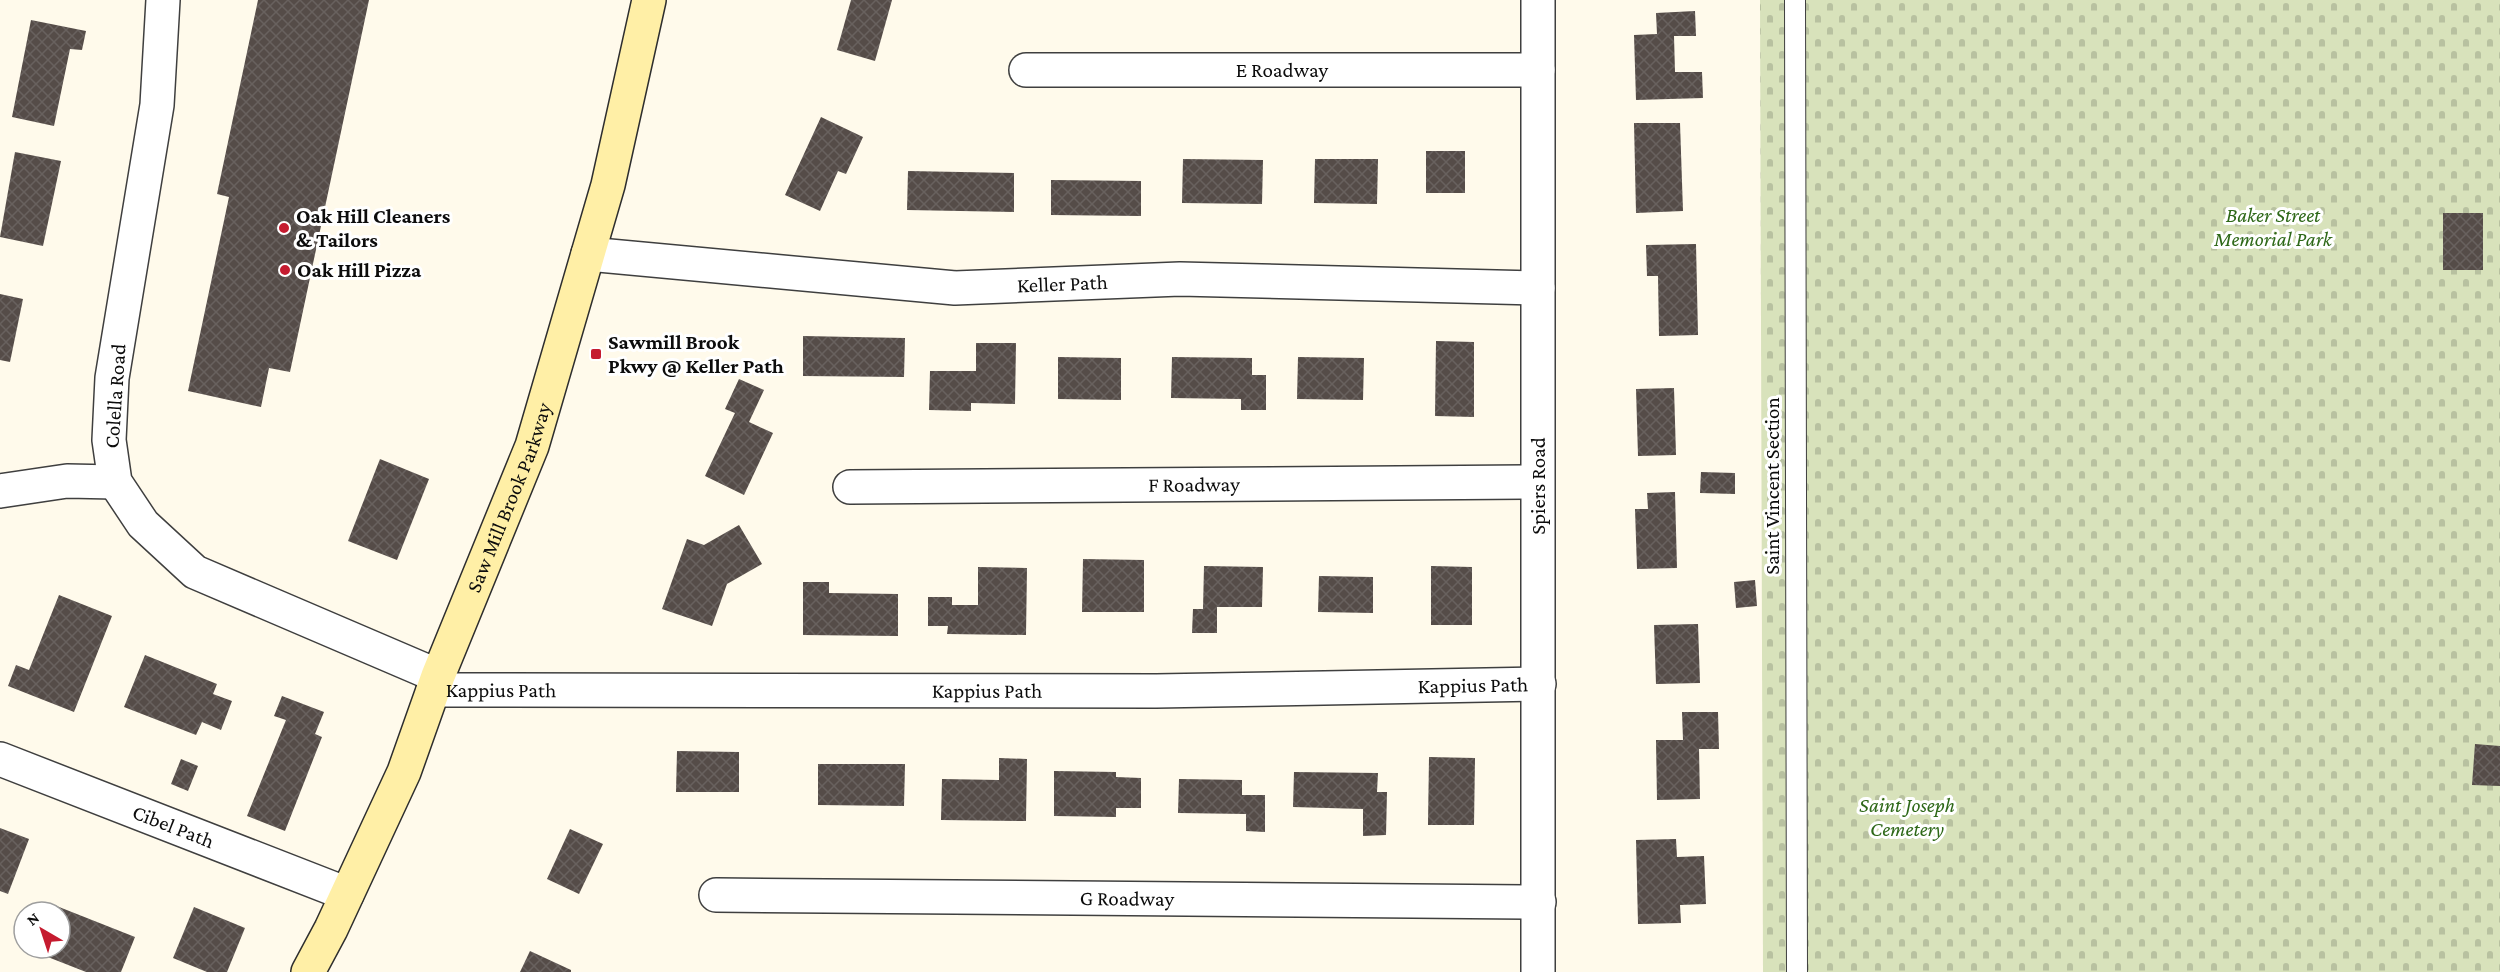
<svg xmlns="http://www.w3.org/2000/svg" width="2500" height="972" font-family="'Crimson Pro',serif">
	<defs>
		<pattern id="cemetery-stones" width="16" height="16" patternUnits="userSpaceOnUse" patternTransform="scale(1.5)"><rect width="16" height="16" fill="#d8e2bb"/><path d="M2 7V4a2 2 0 0 1 4 0v3zM10 15v-3a2 2 0 0 1 4 0v3z" fill="#b8c1a0"/></pattern>
		<pattern id="building-cross-hatch" width="8" height="8" patternUnits="userSpaceOnUse" patternTransform="scale(1.5)"><rect width="8" height="8" fill="#554c48"/><path d="M0 0l8 8M0 8l8-8" fill="none" stroke="#68615e"/></pattern>
	</defs>
	<rect width="100%" height="100%" fill="#fffaeb"/>
	<!-- cemetery -->
	<polygon fill="url(#cemetery-stones)" points="1760,0 2500,0 2500,972 1763,972"/>
	<!-- building -->
	<g fill="url(#building-cross-hatch)">
		<polygon points="258,0 369,0 290,372 269,368 261,407 188,391 229,197 217,194"/>
		<polygon points="851,0 892,0 875,61 837,50"/>
		<polygon points="1695,11 1696,36 1674,36 1675,72 1702,72 1703,98 1636,100 1634,35 1657,34 1656,13"/>
		<polygon points="31,20 86,31 82,50 70,49 54,126 12,117"/>
		<polygon points="821,117 863,137 846,174 838,171 820,211 785,195"/>
		<polygon points="1634,123 1680,123 1683,211 1636,213"/>
		<rect x="1426" y="151" width="39" height="42"/>
		<polygon points="15,152 61,161 43,246 0,237"/>
		<polygon points="1183,159 1263,160 1262,204 1182,203"/>
		<polygon points="1315,159 1378,159 1377,204 1314,203"/>
		<polygon points="908,171 1014,173 1014,212 907,210"/>
		<polygon points="1051,180 1141,181 1141,216 1051,215"/>
		<rect x="2443" y="213" width="40" height="57"/>
		<polygon points="1696,244 1698,335 1659,336 1658,276 1647,276 1646,245"/>
		<polygon points="0,294 23,299 10,362 0,360"/>
		<polygon points="803,336 905,338 904,377 803,376"/>
		<polygon points="1436,341 1474,342 1474,417 1435,416"/>
		<polygon points="976,343 1016,343 1015,404 971,403 971,411 929,410 930,371 976,371"/>
		<polygon points="1058,357 1121,358 1121,400 1058,399"/>
		<polygon points="1172,357 1252,358 1252,375 1266,375 1266,410 1241,410 1241,399 1171,398"/>
		<polygon points="1298,357 1364,358 1363,400 1297,399"/>
		<polygon points="739,379 764,390 749,422 773,433 744,495 705,476 735,413 725,409"/>
		<polygon points="1674,388 1676,455 1638,456 1636,389"/>
		<polygon points="380,459 429,479 397,560 348,541"/>
		<polygon points="1701,472 1735,473 1735,494 1700,493"/>
		<polygon points="1675,492 1677,568 1637,569 1635,509 1648,509 1647,493"/>
		<polygon points="739,525 762,564 727,584 712,626 662,609 687,539 704,545"/>
		<polygon points="1083,559 1144,560 1144,612 1082,612"/>
		<polygon points="1204,566 1263,567 1262,607 1217,607 1217,633 1192,633 1193,609 1203,609"/>
		<polygon points="1431,566 1472,567 1472,625 1431,625"/>
		<polygon points="978,567 1027,568 1026,635 947,634 948,626 928,626 928,597 952,597 952,605 978,605"/>
		<polygon points="1319,576 1373,577 1373,613 1318,612"/>
		<polygon points="1755,580 1757,606 1736,608 1734,582"/>
		<polygon points="803,582 829,582 829,593 898,594 898,636 803,635"/>
		<polygon points="59,595 112,616 74,712 8,686 16,665 29,670"/>
		<polygon points="1698,624 1700,683 1656,684 1654,625"/>
		<polygon points="145,655 217,684 213,694 232,701 221,730 202,722 196,735 124,707"/>
		<polygon points="282,696 324,712 315,734 322,737 285,831 247,816 286,720 274,716"/>
		<polygon points="1682,712 1718,712 1719,749 1699,749 1700,799 1657,800 1656,740 1683,740"/>
		<polygon points="2475,744 2500,746 2500,786 2472,785"/>
		<polygon points="677,751 739,752 739,792 676,792"/>
		<polygon points="1429,757 1475,758 1474,825 1428,825"/>
		<polygon points="999,758 1027,759 1026,821 941,820 942,779 999,780"/>
		<polygon points="181,759 198,766 188,791 171,784"/>
		<polygon points="818,764 905,764 904,806 818,805"/>
		<polygon points="1054,771 1116,772 1116,777 1141,778 1141,808 1116,808 1116,817 1054,816"/>
		<polygon points="1294,772 1378,773 1377,792 1387,792 1386,835 1363,836 1363,809 1293,807"/>
		<polygon points="1179,779 1242,780 1242,795 1265,795 1265,832 1246,831 1246,814 1178,813"/>
		<polygon points="0,828 29,839 8,894 0,891"/>
		<polygon points="570,829 603,844 579,894 547,879"/>
		<polygon points="1676,839 1677,857 1704,856 1706,904 1680,905 1681,923 1638,924 1636,840"/>
		<polygon points="49,903 135,937 121,972 86,972 30,950 60,948 60,912 45,912"/>
		<polygon points="194,907 245,928 227,972 207,972 173,958"/>
		<polygon points="530,951 571,970 571,972 520,972"/>
	</g>
	<g fill="none" stroke-linecap="round" stroke-linejoin="round">
		<!-- lane casing -->
		<g stroke="#3f3f3f" stroke-width="22">
			<polyline id="lane" points="1795,0 1797,972"/>
		</g>
		<!-- street casing -->
		<g stroke="#3f3f3f" stroke-width="36">
			<g id="street">
				<polyline points="163,0 157,105 112,378 109,440 115,482 143,524 195,572 438,676"/>
				<polyline points="1538,0 1538,972"/>
				<path id="s1" d="M1026,70H1538"/>
				<path id="s2" d="M588,254L955,288L1180,279L1538,288"/>
				<path id="s3" d="M850,487L1537,482"/>
				<polyline points="0,491 67,481 115,482"/>
				<path id="s4" d="M433,690L1156,691L1539,684"/>
				<path id="s5" d="M0,759L347,894"/>
				<path id="s6" d="M716,895L1539,902"/>
			</g>
		</g>
		<!-- secondary casing -->
		<g stroke="#2e2e2e" stroke-width="36">
			<g id="secondary">
				<path id="s7" d="M308,972L331,929L404,772L438,676L532,446L608,185L649,0"/>
			</g>
		</g>
		<!-- lane -->
		<use href="#lane" stroke="#fff" stroke-width="20"/>
		<!-- street -->
		<use href="#street" stroke="#fff" stroke-width="33"/>
		<!-- secondary -->
		<use href="#secondary" stroke="#ffefa6" stroke-width="33"/>
	</g>
	<!-- markers -->
	<g fill="#c51b2f" stroke="#fff" stroke-width="2">
		<circle cx="284" cy="228" r="6"/>
		<circle cx="285" cy="270" r="6"/>
		<rect x="590" y="348" width="12" height="12" rx="3"/>
	</g>
	<g text-anchor="middle" dominant-baseline="central" stroke-width="6" stroke-linejoin="round" paint-order="stroke">
		<!-- street labels -->
		<g font-size="21" fill="#0c0c0c" stroke="#fff">
			<text stroke="none"><textPath href="#s1" startOffset="256">E Roadway</textPath></text>
			<text stroke="none"><textPath href="#s2" startOffset="476">Keller Path</textPath></text>
			<text transform="translate(115 396) rotate(-86)">Colella Road</text>
			<text stroke="none"><textPath href="#s3" startOffset="344">F Roadway</textPath></text>
			<text transform="translate(1538 486) rotate(-90)">Spiers Road</text>
			<text transform="translate(1772 486) rotate(-90)">Saint Vincent Section</text>
			<text stroke="none"><textPath href="#s7" startOffset="516">Saw Mill Brook Parkway</textPath></text>
			<text stroke="none"><textPath href="#s4" startOffset="1040">Kappius Path</textPath></text>
			<text stroke="none"><textPath href="#s4" startOffset="68">Kappius Path</textPath></text>
			<text stroke="none"><textPath href="#s4" startOffset="554">Kappius Path</textPath></text>
			<text stroke="none"><textPath href="#s5" startOffset="186">Cibel Path</textPath></text>
			<text stroke="none"><textPath href="#s6" startOffset="411">G Roadway</textPath></text>
		</g>
		<!-- park labels -->
		<g font-size="21" font-style="italic" fill="#2e6818" stroke="#fff">
			<text x="2273" y="215">Baker Street<tspan x="2273" dy="24">Memorial Park</tspan></text>
			<text x="1907" y="805">Saint Joseph<tspan x="1907" dy="24">Cemetery</tspan></text>
		</g>
		<!-- poi labels -->
		<g font-size="21" font-weight="bold" fill="#0c0c0c" stroke="#fff" text-anchor="start">
			<text x="296" y="216">Oak Hill Cleaners<tspan x="296" dy="24">&amp; Tailors</tspan></text>
			<text x="297" y="270">Oak Hill Pizza</text>
			<text x="608" y="342">Sawmill Brook<tspan x="608" dy="24">Pkwy @ Keller Path</tspan></text>
		</g>
	</g>
	<!-- north arrow -->
	<g transform="translate(42 930) rotate(321)"><circle r="28" fill="#ffffff" stroke="#9e9e9e" stroke-width="1.5"/>
	<path d="M0-4.5L10 22L0 15L-10 22Z" fill="#c51b2f"/>
	<text y="-9" font-size="16" font-weight="bold" text-anchor="middle" fill="#0c0c0c">N</text>
	</g>
</svg>
